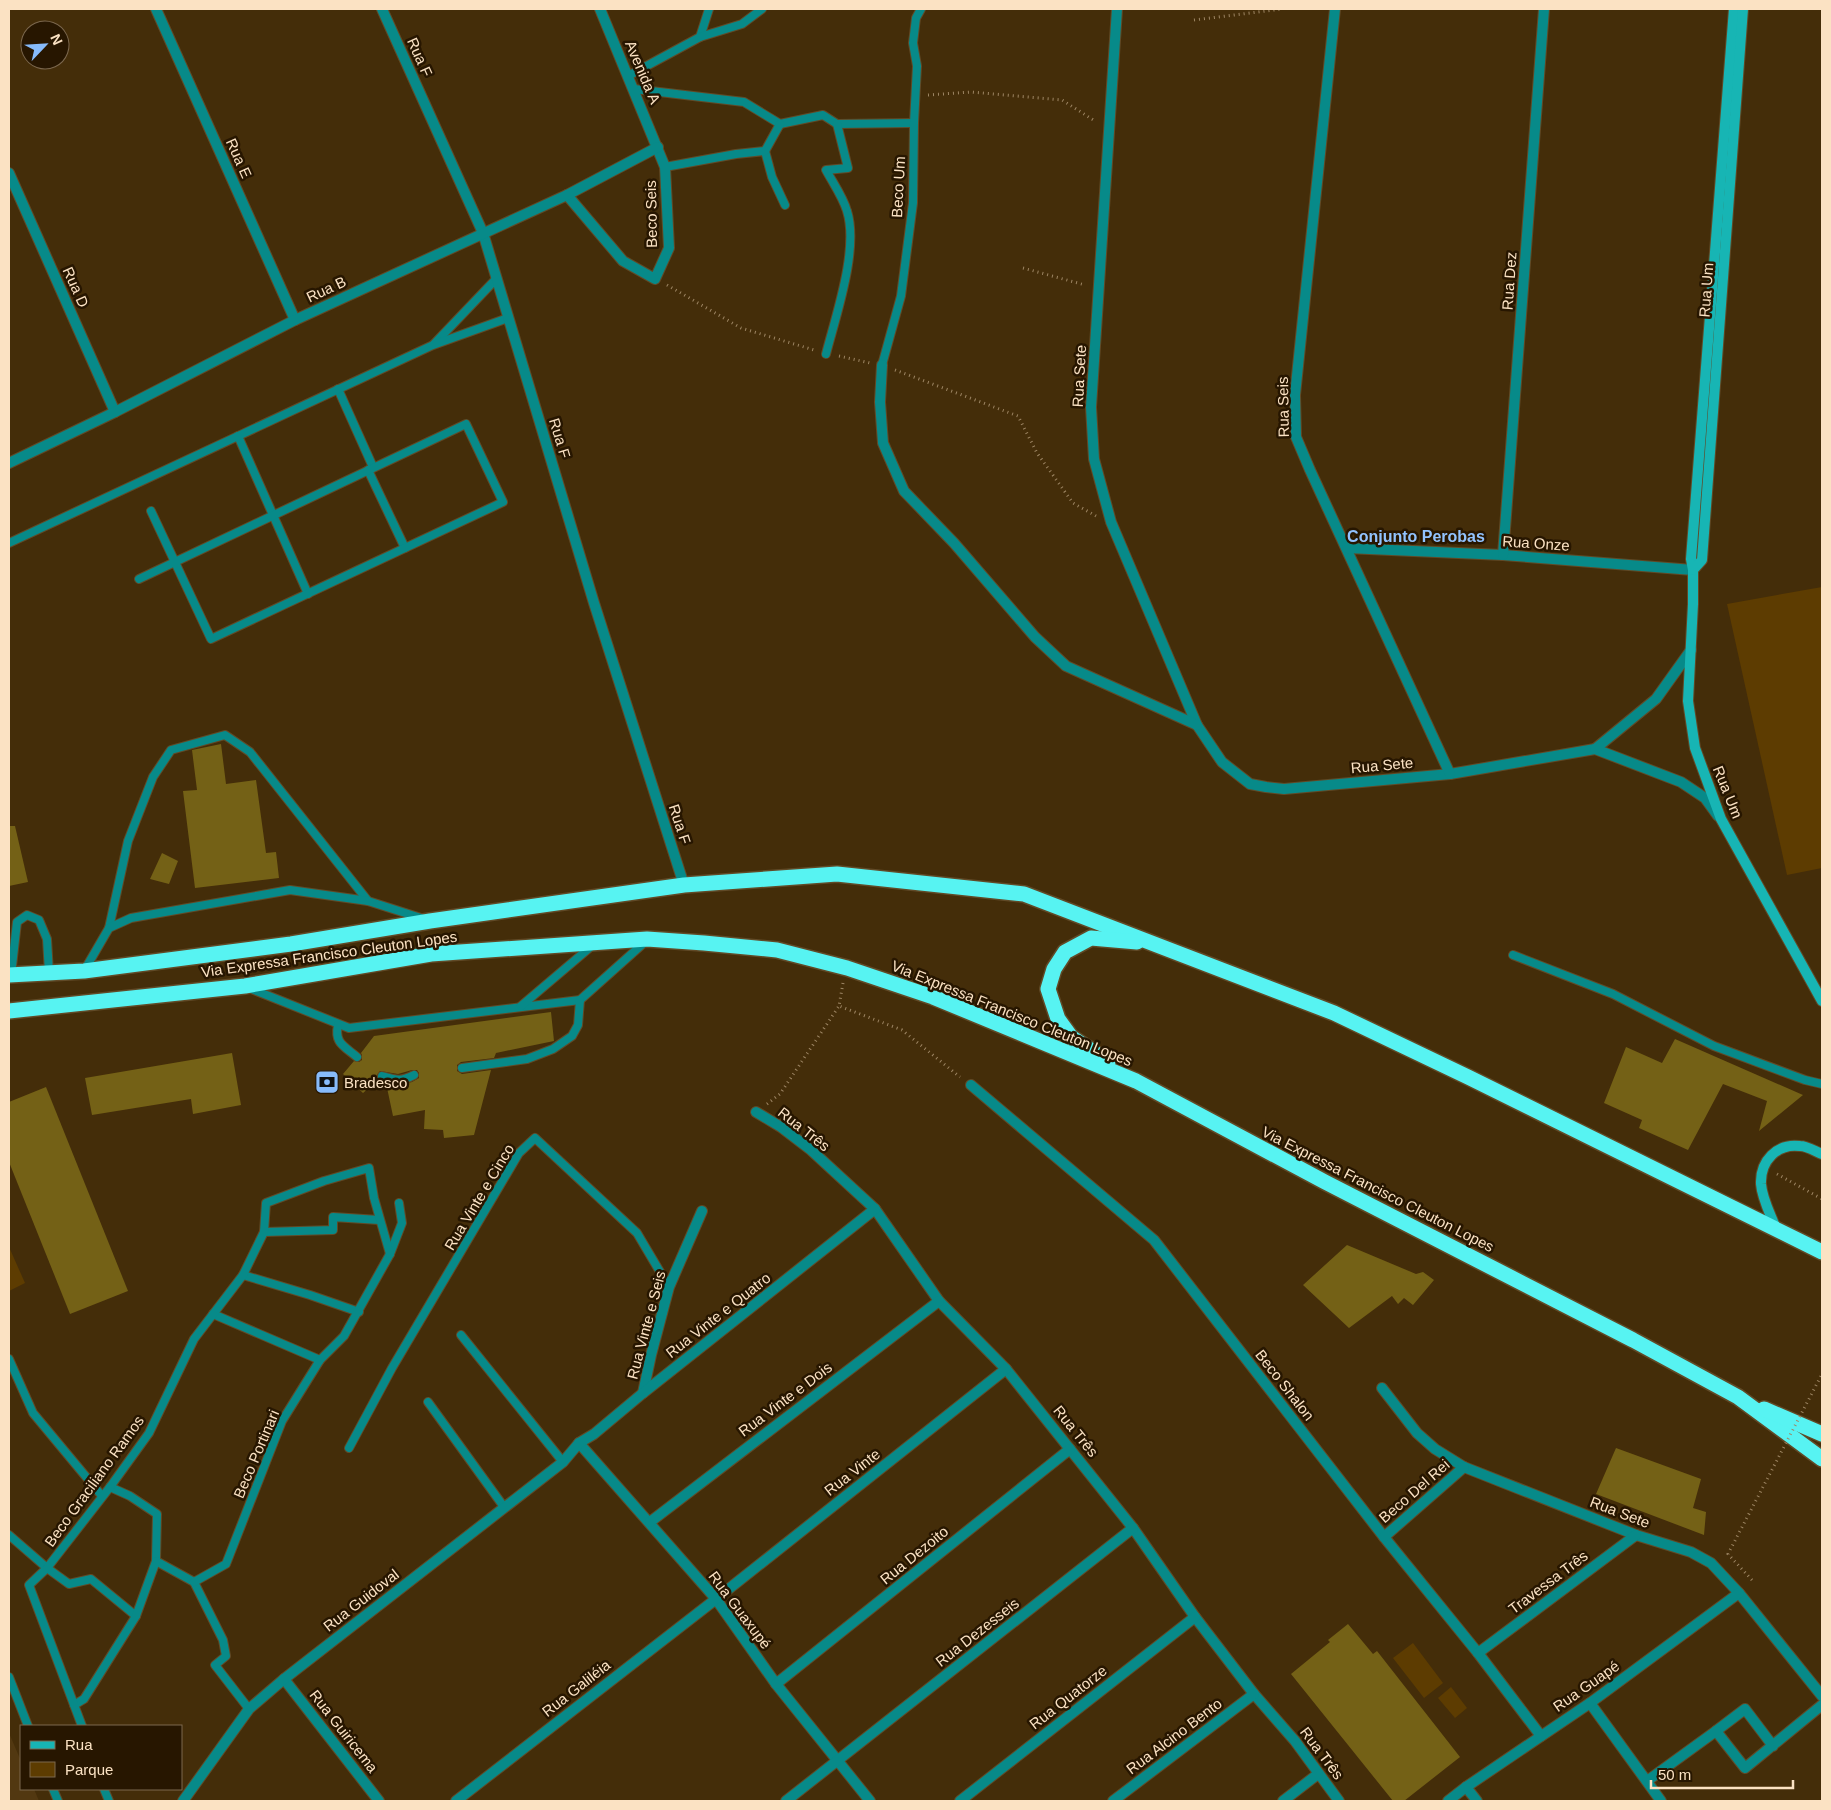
<svg xmlns="http://www.w3.org/2000/svg" width="1831" height="1810" font-family="Arial,sans-serif">
	<rect width="100%" height="100%" fill="#442d09"/>
	<!-- built -->
	<polygon fill="#523811" points="9,1733 21,1761 21,1789 34,1789 39,1801 9,1801"/>
	<!-- green -->
	<g fill="#5d3c01">
		<polygon points="1822,587 1822,868 1787,875 1727,604"/>
		<polygon points="9,1247 25,1283 9,1291"/>
		<polygon points="1413,1643 1443,1683 1424,1698 1393,1658"/>
		<polygon points="1451,1687 1467,1708 1455,1718 1438,1698"/>
	</g>
	<!-- building -->
	<g fill="#746116">
		<polygon points="221,744 226,784 256,780 266,853 276,852 279,878 195,888 183,791 197,790 192,750"/>
		<polygon points="9,826 15,826 28,882 9,886"/>
		<polygon points="162,853 178,861 169,884 150,879"/>
		<polygon points="551,1012 554,1041 496,1053 494,1058 461,1062 457,1065 457,1071 462,1074 491,1070 474,1135 444,1138 443,1130 424,1129 425,1110 393,1116 386,1083 399,1085 412,1082 419,1078 419,1073 417,1070 412,1070 398,1074 380,1071 377,1075 378,1080 363,1093 343,1074 354,1061 359,1062 362,1060 362,1055 361,1053 374,1036"/>
		<polygon points="1675,1039 1803,1095 1759,1131 1767,1101 1723,1084 1688,1150 1639,1128 1642,1120 1604,1103 1626,1047 1662,1063"/>
		<polygon points="232,1053 241,1105 193,1114 191,1099 92,1115 85,1078"/>
		<polygon points="46,1087 128,1291 70,1314 9,1162 9,1102"/>
		<polygon points="1347,1245 1416,1274 1423,1272 1434,1280 1413,1305 1404,1298 1398,1304 1392,1296 1349,1328 1303,1285"/>
		<polygon points="1616,1448 1701,1479 1693,1508 1706,1512 1704,1535 1596,1494"/>
		<polygon points="1348,1624 1373,1654 1377,1651 1460,1757 1404,1801 1393,1801 1291,1674 1330,1642 1328,1640"/>
	</g>
	<g fill="none" stroke-linecap="round" stroke-linejoin="round">
		<!-- lane casing -->
		<g stroke="#614a27" stroke-width="10">
			<g id="lane">
				<polyline points="700,37 709,9"/>
				<polyline points="628,76 700,37 742,24 762,9"/>
				<polyline points="634,89 744,102 780,124 823,115 837,124 914,123"/>
				<polyline points="765,151 772,177 785,205"/>
				<polyline points="665,167 736,154 765,151 780,124"/>
				<polyline points="434,344 497,278"/>
				<path d="M826,354C836,315 859,249 847,211C843,197 833,183 826,170L848,168L837,124"/>
				<polyline points="882,365 901,296 913,203 914,123 917,66 913,43 916,18 921,9"/>
				<polyline points="338,389 373,467"/>
				<polyline points="238,436 308,594"/>
				<polyline points="368,470 405,548"/>
				<polyline points="9,543 433,345 508,318"/>
				<path d="M139,579C248,527 357,475 466,424L503,502L211,639L151,511"/>
				<polyline points="109,928 128,841 153,777 171,750 225,735 250,752 368,901"/>
				<polyline points="1513,955 1613,994 1714,1046 1805,1080 1822,1084"/>
				<polyline points="84,971 109,928 131,918 290,890 368,901 424,919"/>
				<polyline points="11,975 17,922 27,915 39,920 47,939 49,973"/>
				<polyline points="249,988 349,1028 580,1000 646,941"/>
				<polyline points="521,1006 594,944"/>
				<path d="M338,1025C334,1043 344,1046 357,1057"/>
				<polyline points="462,1068 527,1059 553,1049 572,1036 578,1025 580,1000"/>
				<path d="M382,1076C396,1080 401,1082 414,1075"/>
				<polyline points="264,1232 333,1230 333,1217 379,1220"/>
				<polyline points="243,1275 310,1295 359,1312"/>
				<polyline points="213,1314 320,1360"/>
				<polyline points="461,1335 563,1462"/>
				<polyline points="9,1359 33,1413 102,1496"/>
				<polyline points="428,1402 504,1507"/>
				<polyline points="349,1448 392,1368 519,1153 535,1138 637,1233 669,1287"/>
				<polyline points="110,1487 130,1496 157,1514 156,1561 194,1582 223,1640 226,1656 215,1665 249,1709"/>
				<polyline points="9,1535 47,1568 69,1584 91,1579 136,1616"/>
				<polyline points="194,1582 226,1564 282,1421 320,1360 344,1336 390,1254 402,1223 399,1203"/>
				<polyline points="9,1677 28,1726"/>
				<polyline points="74,1705 84,1699 136,1616 156,1561"/>
				<polyline points="82,1726 29,1585 47,1568 110,1487 149,1433 194,1339 243,1275 264,1232 266,1203 324,1181 369,1168 374,1198 390,1254"/>
				<polyline points="53,1789 58,1801"/>
				<polyline points="104,1789 109,1801"/>
			</g>
		</g>
		<!-- street casing -->
		<g stroke="#614a27" stroke-width="12">
			<g id="street">
				<polyline points="156,9 295,320"/>
				<polyline points="382,9 483,233 594,603 684,885"/>
				<polyline points="1117,9 1091,407 1094,459 1111,522 1197,725 1222,762 1250,784 1266,787 1284,789 1450,774 1595,749 1681,782 1705,798 1718,816"/>
				<polyline points="1335,9 1295,395 1296,437 1310,470 1450,774"/>
				<polyline points="9,173 115,412"/>
				<polyline points="567,195 623,261 655,279 669,248 665,167 600,9"/>
				<polyline points="882,365 880,402 883,443 904,491 954,543 1035,637 1066,666 1197,725"/>
				<polyline points="9,463 115,412 295,320 567,195 658,147"/>
				<polyline points="1347,548 1503,555 1693,570"/>
				<polyline points="1503,555 1544,9"/>
				<polyline points="1595,749 1656,699 1691,650"/>
				<polyline points="971,1085 1154,1240 1384,1537 1478,1653 1541,1736"/>
				<polyline points="756,1112 781,1127 811,1150 875,1209 939,1301 1006,1369 1133,1528 1195,1617 1254,1694 1295,1741 1339,1801"/>
				<polyline points="1382,1388 1417,1433 1435,1449 1464,1467 1636,1535 1691,1552 1711,1563 1739,1593 1822,1696"/>
				<polyline points="643,1393 651,1355 669,1287 702,1211"/>
				<polyline points="579,1443 716,1599 776,1684 870,1801"/>
				<polyline points="650,1522 939,1301"/>
				<polyline points="1384,1537 1464,1467"/>
				<polyline points="1478,1653 1636,1535"/>
				<polyline points="284,1679 379,1801"/>
				<polyline points="776,1684 1070,1449"/>
				<polyline points="1590,1703 1661,1801"/>
				<polyline points="1773,1746 1745,1709 1716,1731 1745,1768 1822,1705"/>
				<polyline points="1647,1781 1716,1731"/>
				<polyline points="1466,1787 1477,1801"/>
				<polyline points="183,1801 249,1709 284,1679 563,1462 579,1443 594,1434 643,1393 875,1209"/>
				<polyline points="456,1801 716,1599 1006,1369"/>
				<polyline points="786,1801 1133,1528"/>
				<polyline points="960,1801 1195,1617"/>
				<polyline points="1113,1801 1254,1694"/>
				<polyline points="1283,1801 1318,1774"/>
				<polyline points="1448,1801 1466,1787 1590,1703 1739,1593"/>
			</g>
		</g>
		<!-- secondary casing -->
		<g stroke="#614a27" stroke-width="12">
			<g id="secondary">
				<polyline points="1734,9 1691,559 1693,570 1693,604 1688,701 1695,748 1721,819 1822,1001"/>
				<polyline points="1693,570 1702,560 1743,9"/>
				<path d="M1776,1229C1771,1215 1762,1199 1761,1184C1760,1161 1777,1143 1800,1146C1808,1146 1816,1152 1822,1154"/>
			</g>
		</g>
		<!-- highway casing -->
		<g stroke="#614a27" stroke-width="18">
			<g id="highway">
				<polyline points="9,975 84,971 291,944 430,921 684,885 837,874 1024,894 1334,1013 1468,1077 1822,1252"/>
				<polyline points="9,1011 245,986 431,954 647,939 704,943 777,950 847,968 933,997 1136,1081 1325,1182 1633,1340 1738,1397 1822,1459"/>
				<polyline points="1108,1062 1071,1037 1058,1019 1048,989 1054,969 1065,952 1091,938 1137,942"/>
				<polyline points="1764,1409 1822,1434"/>
			</g>
		</g>
		<!-- path -->
		<g stroke="#9e8664" stroke-width="3" stroke-dasharray="1 4" stroke-linecap="butt">
			<polyline points="1194,20 1282,9"/>
			<polyline points="928,95 971,92 1062,100 1095,121"/>
			<polyline points="1023,268 1085,285"/>
			<polyline points="667,285 741,328 814,350"/>
			<polyline points="839,356 870,363"/>
			<polyline points="895,370 1018,416 1037,453 1073,503 1096,516"/>
			<polyline points="843,983 839,1006 902,1030 960,1077"/>
			<polyline points="767,1104 780,1094 839,1006"/>
			<polyline points="1777,1174 1822,1199"/>
		</g>
		<!-- lane -->
		<use href="#lane" stroke="#078a89" stroke-width="8"/>
		<!-- street -->
		<use href="#street" stroke="#078a89" stroke-width="10"/>
		<!-- secondary -->
		<use href="#secondary" stroke="#17b5b4" stroke-width="10"/>
		<!-- highway -->
		<use href="#highway" stroke="#57f3f2" stroke-width="15"/>
		<!-- path-bridge -->
		<polyline stroke="#9e8664" stroke-width="3" stroke-dasharray="1 4" stroke-linecap="butt" points="1752,1580 1728,1554 1822,1374"/>
	</g>
	<!-- icons -->
	<defs>
		<g id="bank-square" transform="scale(1.25)"><rect x="-9" y="-9" width="18" height="18" rx="4" fill="#87bbfb" stroke="#271600"/><path d="M-6-4H6V4H-6ZM0-2.3a2.3 2.3 0 1 0 0 4.6a2.3 2.3 0 1 0 0-4.6Z" fill="#111"/></g>
	</defs>
	<g fill-rule="evenodd">
		<use href="#bank-square" x="327" y="1082"/>
	</g>
	<g text-anchor="middle" dominant-baseline="central" stroke-width="5" stroke-linejoin="round" paint-order="stroke">
		<!-- street labels -->
		<g font-size="15" fill="#fbe2c3" stroke="#271600">
			<text transform="translate(420 57) rotate(66)">Rua F</text>
			<text transform="translate(643 72) rotate(67)">Avenida A</text>
			<text transform="translate(239 158) rotate(66)">Rua E</text>
			<text transform="translate(898 187) rotate(-87)">Beco Um</text>
			<text transform="translate(651 214) rotate(-91)">Beco Seis</text>
			<text transform="translate(1509 281) rotate(-86)">Rua Dez</text>
			<text transform="translate(76 287) rotate(66)">Rua D</text>
			<text transform="translate(326 289) rotate(-25)">Rua B</text>
			<text transform="translate(1706 290) rotate(-86)">Rua Um</text>
			<text transform="translate(1079 376) rotate(-87)">Rua Sete</text>
			<text transform="translate(1283 407) rotate(-91)">Rua Seis</text>
			<text transform="translate(560 438) rotate(73)">Rua F</text>
			<text transform="translate(1536 543) rotate(4)">Rua Onze</text>
			<text transform="translate(1382 765) rotate(-5)">Rua Sete</text>
			<text transform="translate(1728 792) rotate(68)">Rua Um</text>
			<text transform="translate(680 824) rotate(72)">Rua F</text>
			<text transform="translate(329 954) rotate(-8)">Via Expressa Francisco Cleuton Lopes</text>
			<text transform="translate(1012 1013) rotate(22)">Via Expressa Francisco Cleuton Lopes</text>
			<text transform="translate(804 1129) rotate(38)">Rua Três</text>
			<text transform="translate(1378 1189) rotate(27)">Via Expressa Francisco Cleuton Lopes</text>
			<text transform="translate(479 1197) rotate(-59)">Rua Vinte e Cinco</text>
			<text transform="translate(718 1315) rotate(-38)">Rua Vinte e Quatro</text>
			<text transform="translate(646 1325) rotate(-75)">Rua Vinte e Seis</text>
			<text transform="translate(1285 1385) rotate(52)">Beco Shalon</text>
			<text transform="translate(785 1399) rotate(-37)">Rua Vinte e Dois</text>
			<text transform="translate(1076 1431) rotate(51)">Rua Três</text>
			<text transform="translate(256 1454) rotate(-67)">Beco Portinari</text>
			<text transform="translate(852 1472) rotate(-38)">Rua Vinte</text>
			<text transform="translate(94 1481) rotate(-54)">Beco Graciliano Ramos</text>
			<text transform="translate(1414 1491) rotate(-41)">Beco Del Rei</text>
			<text transform="translate(1620 1512) rotate(21)">Rua Sete</text>
			<text transform="translate(914 1555) rotate(-39)">Rua Dezoito</text>
			<text transform="translate(1548 1582) rotate(-37)">Travessa Três</text>
			<text transform="translate(361 1600) rotate(-38)">Rua Guidoval</text>
			<text transform="translate(740 1610) rotate(53)">Rua Guaxupé</text>
			<text transform="translate(977 1632) rotate(-38)">Rua Dezesseis</text>
			<text transform="translate(1586 1686) rotate(-35)">Rua Guapé</text>
			<text transform="translate(576 1688) rotate(-38)">Rua Galiléia</text>
			<text transform="translate(1068 1697) rotate(-38)">Rua Quatorze</text>
			<text transform="translate(344 1731) rotate(52)">Rua Guiricema</text>
			<text transform="translate(1174 1736) rotate(-37)">Rua Alcino Bento</text>
			<text transform="translate(1322 1753) rotate(53)">Rua Três</text>
		</g>
		<!-- poi labels -->
		<g font-size="15" fill="#fbe2c3" stroke="#271600" text-anchor="start">
			<text x="344" y="1082">Bradesco</text>
		</g>
		<!-- neighbourhood labels -->
		<g font-size="16" font-weight="bold" fill="#92c3ff" stroke="#271600">
			<text x="1416" y="536">Conjunto Perobas</text>
		</g>
	</g>
	<!-- border -->
	<rect width="1831" height="1810" fill="none" stroke="#fbe2c3" stroke-width="20"/>
	<!-- legend -->
	<rect x="20" y="1725" width="162" height="65" fill="#271600" stroke="#7c684e"/>
	<rect x="30" y="1741" width="25" height="8" fill="#17b5b4" stroke="#7c684e"/>
	<text x="65" y="1750" font-size="15" fill="#fbe2c3">Rua</text>
	<rect x="30" y="1762" width="25" height="15" fill="#5d3c01" stroke="#7c684e"/>
	<text x="65" y="1775" font-size="15" fill="#fbe2c3">Parque</text>
	<!-- north arrow -->
	<g transform="translate(45 45) rotate(65)"><circle r="24" fill="#271600" stroke="#7c684e"/>
	<path d="M0-4L9 19L0 12L-9 19Z" fill="#87bbfb"/>
	<text y="-8" font-size="14" font-weight="bold" text-anchor="middle" fill="#fbe2c3">N</text>
	</g>
	<!-- scale -->
	<path d="M1651 1780v8h142v-8" fill="none" stroke="#fbe2c3" stroke-width="2.5"/>
	<text x="1658" y="1780" font-size="15" fill="#fbe2c3" stroke="#271600" stroke-width="4" paint-order="stroke">50 m</text>
</svg>
